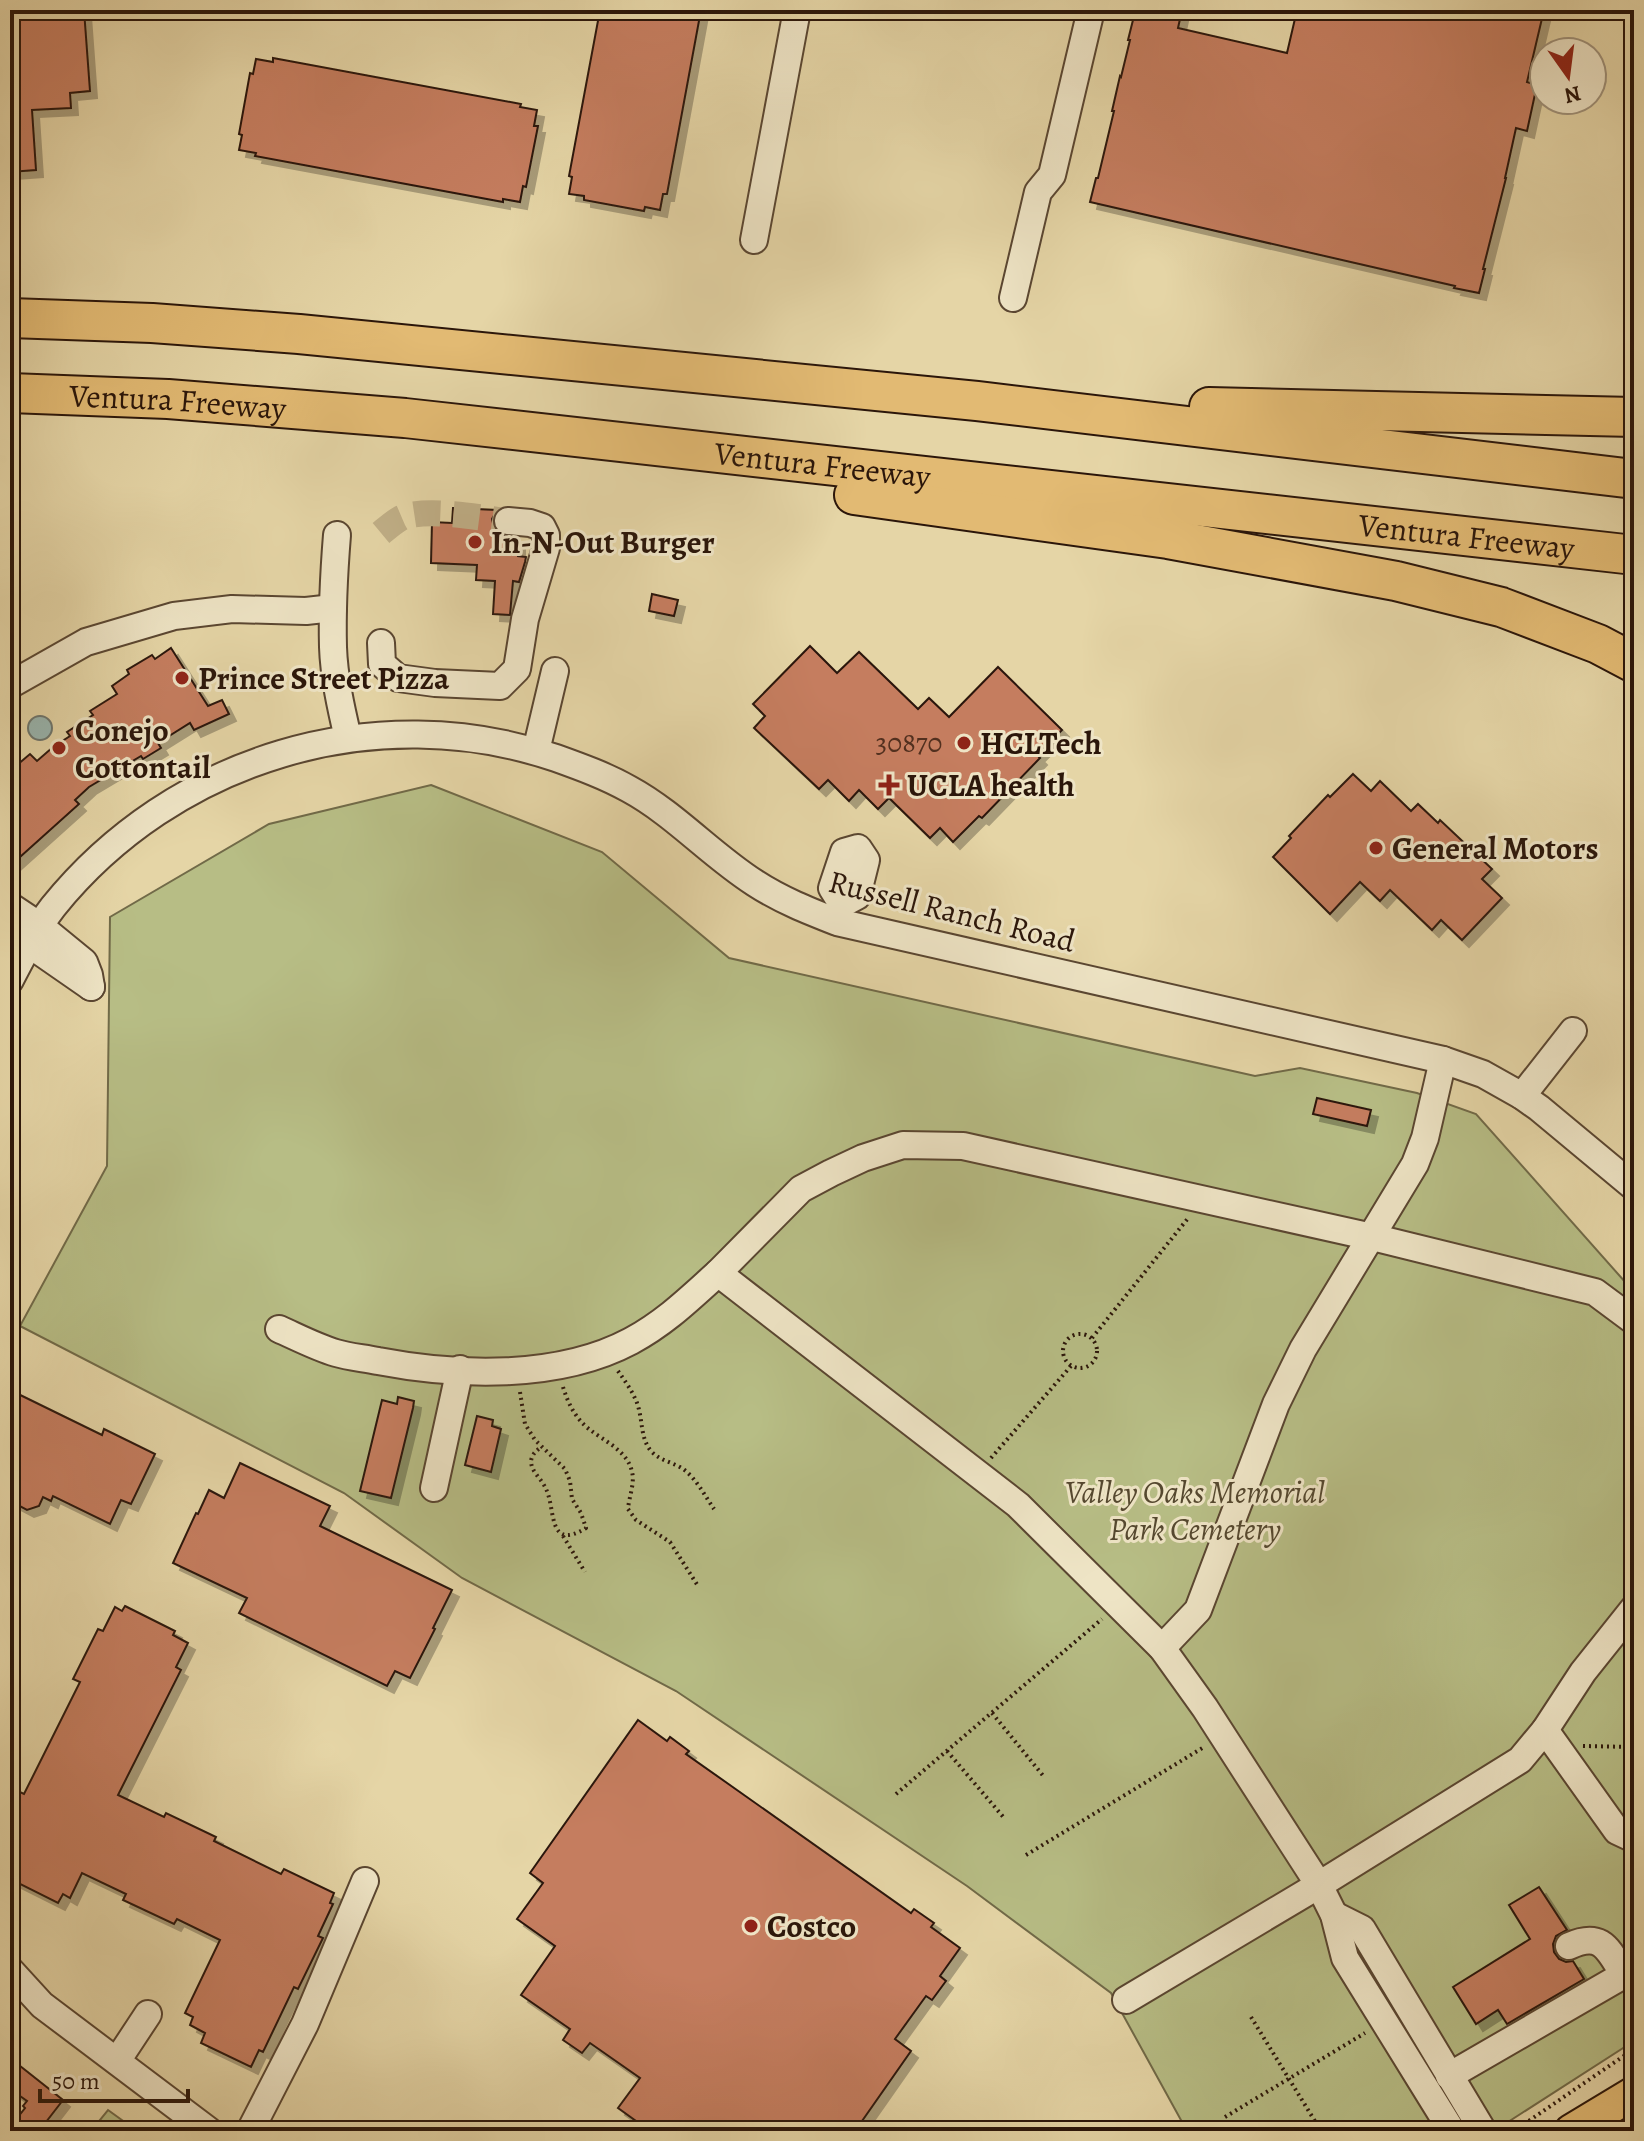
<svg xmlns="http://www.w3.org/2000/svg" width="1644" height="2141" font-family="Alegreya,serif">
	<defs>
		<filter id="shadow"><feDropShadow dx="7" dy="7" stdDeviation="0" flood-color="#0004"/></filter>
	</defs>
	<rect width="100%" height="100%" fill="#e5d5a6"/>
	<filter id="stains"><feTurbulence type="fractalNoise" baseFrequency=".0025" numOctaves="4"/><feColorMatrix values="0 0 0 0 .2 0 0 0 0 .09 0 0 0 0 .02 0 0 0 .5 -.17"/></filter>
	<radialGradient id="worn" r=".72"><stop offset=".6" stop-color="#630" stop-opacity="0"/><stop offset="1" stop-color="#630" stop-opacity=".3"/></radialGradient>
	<!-- green -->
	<g fill="#b7bd85" stroke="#716a48" stroke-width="2">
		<polygon points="431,785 602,852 729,958 1255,1076 1300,1068 1417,1093 1476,1114 1634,1292 1634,2041 1494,2131 1187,2131 1111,1993 967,1886 676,1691 462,1578 344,1493 20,1326 107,1166 110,917 269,824"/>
		<polygon points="108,2110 137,2131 91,2131"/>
	</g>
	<!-- water -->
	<circle fill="#99b6b0" stroke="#6d766e" stroke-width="2" cx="40" cy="728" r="12"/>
	<!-- building -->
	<g fill="#c57d5f" stroke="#2b160a" stroke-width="2" filter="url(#shadow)">
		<polygon points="10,10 84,10 90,91 70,93 71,108 32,110 36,170 10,172"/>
		<polygon points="600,10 701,10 667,194 663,194 660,210 645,207 644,211 584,200 584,196 569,194 572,177 569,176"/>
		<polygon points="1137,10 1182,10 1178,28 1287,53 1297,10 1544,10 1527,82 1537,85 1527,131 1516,128 1505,178 1506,178 1483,269 1485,269 1479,293 1454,288 1455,286 1090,202 1096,178 1098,178 1114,111 1112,111 1120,76 1121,77 1130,40 1128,40 1134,16 1135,16"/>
		<polygon points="273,58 521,104 520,107 537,110 534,126 538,126 526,187 523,186 520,202 503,199 503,202 255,156 256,153 239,150 242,135 239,134 250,73 253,74 256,59 273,62"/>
		<polygon points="453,508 497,510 492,519 494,528 499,534 518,538 518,556 526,557 525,562 519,582 513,581 510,615 493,614 495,581 476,580 477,565 431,563 432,522 452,523"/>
		<polygon points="652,594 678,600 674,616 649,611"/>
		<polygon points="810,646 837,673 859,652 918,709 929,698 949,717 998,667 1062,730 1037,755 1040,758 982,818 979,816 953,842 940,828 930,838 889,798 878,809 859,790 849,801 828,780 819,789 754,728 765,716 753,704"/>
		<polygon points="171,648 208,706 222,700 229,714 194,730 190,723 158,743 161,748 143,759 141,756 89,787 75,800 79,804 10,866 10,771 30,754 37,761 53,747 70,736 67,732 93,715 90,711 117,694 112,686 129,674 127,670 152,655 155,659"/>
		<polygon points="1353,774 1371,791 1380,781 1411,811 1418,804 1438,823 1440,820 1492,869 1482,879 1502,898 1462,940 1441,920 1432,930 1390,890 1380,901 1360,882 1330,914 1273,857 1291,838 1289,836 1328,795 1330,797"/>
		<polygon points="1317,1098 1371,1110 1367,1126 1313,1114"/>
		<polygon points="10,1390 102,1435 104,1429 155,1454 131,1504 121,1500 110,1524 53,1496 51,1501 43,1497 39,1506 27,1510 10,1501"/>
		<polygon points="398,1397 414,1401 413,1408 391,1498 360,1491 382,1400 397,1404"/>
		<polygon points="477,1416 493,1420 492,1426 501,1429 491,1472 465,1465"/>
		<polygon points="240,1463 330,1506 320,1526 452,1590 433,1628 435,1629 410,1678 395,1671 387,1686 239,1613 247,1598 173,1563 196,1513 198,1514 209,1490 224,1498"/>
		<polygon points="125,1606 175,1631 173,1635 188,1643 176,1667 181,1670 118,1795 164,1817 166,1813 216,1837 214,1841 281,1874 284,1869 334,1893 330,1903 333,1904 318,1936 323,1938 298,1989 294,1987 263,2052 259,2050 251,2067 201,2043 205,2033 190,2025 193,2017 185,2013 220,1940 177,1919 174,1924 123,1900 126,1894 82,1873 70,1898 63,1894 58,1903 10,1879 10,1813 20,1792 24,1794 80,1682 73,1679 98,1629 103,1631 115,1607 122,1611"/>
		<polygon points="638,1720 667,1741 670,1737 689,1751 686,1754 911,1913 914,1909 934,1923 931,1927 960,1948 940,1976 946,1981 932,2000 926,1996 895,2039 911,2051 855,2131 650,2131 618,2108 640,2078 590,2043 582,2053 563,2040 570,2029 521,1995 555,1946 517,1919 543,1883 530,1873"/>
		<polygon points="1539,1887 1567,1930 1556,1936 1553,1944 1554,1952 1559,1959 1566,1962 1573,1961 1584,1979 1507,2024 1498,2010 1476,2024 1453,1987 1530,1939 1509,1905"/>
		<polygon points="10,2058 63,2100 39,2131 12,2131 17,2125 14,2122 25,2108 23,2106 27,2101 10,2089"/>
	</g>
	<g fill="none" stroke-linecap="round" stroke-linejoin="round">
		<!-- minor-tunnel -->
		<path stroke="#c0af87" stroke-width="26" stroke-dasharray="26 13" stroke-linecap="butt" d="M381,533C387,528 394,522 401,518C425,507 480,518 508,521"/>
		<!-- minor casing -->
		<g stroke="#5a4631" stroke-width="30">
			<g id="minor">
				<polyline points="754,240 797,10"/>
				<polyline points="1013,298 1038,192 1052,175 1091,10"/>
				<path d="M337,535C334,572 332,609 333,647C334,677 341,708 348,738"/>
				<polyline points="381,643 382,664 398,678 435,683 500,686 517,669 525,619 546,548 546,535 542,527 530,523 508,521"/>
				<polyline points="10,685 86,642 174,616 232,609 306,611 333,608"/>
				<polyline points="536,751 555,671"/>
				<polygon points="858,848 866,860 857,896 842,904 832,888 844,852"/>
				<polyline points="10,906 40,926 84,962 89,975 91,987"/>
				<polyline points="10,934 29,944 91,987"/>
				<path d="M10,980C23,955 36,929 53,907C173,758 375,697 556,758C581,767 606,776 629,789C675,814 711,855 755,883C781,900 809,911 837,922L1443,1060L1483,1074L1522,1096L1539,1108L1634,1187"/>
				<polyline points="1522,1096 1573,1031"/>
				<path d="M279,1329C297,1337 316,1347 336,1353C349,1357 364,1358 378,1361C457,1376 558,1380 631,1341C666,1322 689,1299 718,1273"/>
				<polyline points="434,1488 460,1369"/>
				<polyline points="1162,1648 1198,1610 1276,1404 1303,1349 1415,1164 1425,1138 1443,1060"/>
				<polyline points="1545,1730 1617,1831 1634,1839"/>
				<polyline points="1334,1915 1362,1929 1483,2131"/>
				<path d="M1569,1946C1602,1931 1608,1949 1624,1975"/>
				<polyline points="10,1970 42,2005 209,2131"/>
				<polyline points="1126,2000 1319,1885 1520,1760 1545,1730 1583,1672 1634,1608"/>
				<polyline points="117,2061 148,2014"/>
				<polyline points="1449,2076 1634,1969"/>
				<polyline points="250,2131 305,2024 365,1881"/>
				<polyline points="1452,2131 1345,1958 1334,1915 1319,1885 1205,1708 1162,1648 1018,1505 718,1273 801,1189 831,1173 863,1158 903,1145 963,1146 1372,1237 1595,1292 1634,1321"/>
			</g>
		</g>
		<!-- major casing -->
		<g stroke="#2b160a" stroke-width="36">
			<polyline id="major" points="1571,2131 1634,2093"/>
		</g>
		<!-- highway casing -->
		<g stroke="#2b160a" stroke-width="42">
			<g id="highway">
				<polyline points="10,318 152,323 299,334 977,401 1634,479"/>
				<path id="s1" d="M10,393L168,399L405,418L1634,555"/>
				<polyline points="1209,407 1634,417"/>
				<polyline points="854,495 1168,539 1396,581 1501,607 1598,644 1634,663"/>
			</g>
		</g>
		<!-- path -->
		<g stroke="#2b160a" stroke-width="4" stroke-dasharray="2 4" stroke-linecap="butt">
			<circle cx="1080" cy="1351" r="17"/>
			<polyline points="1092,1338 1189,1217"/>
			<path d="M618,1371C625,1381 633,1392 637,1403C643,1419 640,1438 651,1451C660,1461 673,1462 683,1469C696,1478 705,1496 714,1509"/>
			<path d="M563,1387C568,1403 575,1418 589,1429C604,1441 628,1451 632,1472C635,1483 629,1497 628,1509L636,1520L670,1542L698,1586"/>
			<path d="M520,1392L525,1424L535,1440L565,1469L570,1481L572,1499L581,1513L586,1528C547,1552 556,1509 546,1489C542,1479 531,1472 531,1461C532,1454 536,1451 541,1447"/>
			<polyline points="991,1458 1071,1366"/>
			<polyline points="563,1536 585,1572"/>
			<polyline points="992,1713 1045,1778"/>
			<polyline points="1583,1746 1634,1747"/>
			<polyline points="947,1751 1005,1819"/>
			<polyline points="896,1794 1102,1619"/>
			<polyline points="1026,1855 1204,1747"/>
			<polyline points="1251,2017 1321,2131"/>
			<polyline points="1225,2117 1365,2033"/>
			<polyline points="1514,2131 1634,2049"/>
		</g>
		<!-- minor -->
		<use href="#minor" stroke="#eee4c5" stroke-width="26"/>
		<!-- major -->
		<use href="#major" stroke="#e2ba73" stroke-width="32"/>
		<!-- highway -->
		<use href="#highway" stroke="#e2ba73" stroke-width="38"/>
	</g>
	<!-- markers -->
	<g fill="#8f2418" stroke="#eee4c5" stroke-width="3">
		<circle cx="475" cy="542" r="8"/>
		<circle cx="182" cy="678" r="8"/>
		<circle cx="964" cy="743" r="8"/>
		<circle cx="59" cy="748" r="8"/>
		<path d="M885 773h8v8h8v8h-8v8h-8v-8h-8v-8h8z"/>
		<circle cx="1376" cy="848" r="8"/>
		<circle cx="751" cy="1926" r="8"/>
	</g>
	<g text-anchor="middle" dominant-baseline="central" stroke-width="6" stroke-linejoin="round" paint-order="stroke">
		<!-- number labels -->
		<g font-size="28" fill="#52301f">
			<text x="909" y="743">30870</text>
		</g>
		<!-- street labels -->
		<g font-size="32" fill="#2b160a" stroke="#eee4c5">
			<text stroke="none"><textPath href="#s1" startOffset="168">Ventura Freeway</textPath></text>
			<text stroke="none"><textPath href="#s1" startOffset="816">Ventura Freeway</textPath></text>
			<text stroke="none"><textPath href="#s1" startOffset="1464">Ventura Freeway</textPath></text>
			<text transform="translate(952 911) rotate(14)">Russell Ranch Road</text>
		</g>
		<!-- poi labels -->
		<g font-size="32" font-weight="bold" fill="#2b160a" stroke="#eee4c5" text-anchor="start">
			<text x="491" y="542">In-N-Out Burger</text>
			<text x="198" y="678">Prince Street Pizza</text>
			<text x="75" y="730">Conejo<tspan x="75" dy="37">Cottontail</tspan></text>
			<text x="980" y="743">HCLTech</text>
			<text x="907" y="785">UCLA health</text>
			<text x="1392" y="848">General Motors</text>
			<text x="767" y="1926">Costco</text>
		</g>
		<!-- park labels -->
		<g font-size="32" font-style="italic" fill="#55482f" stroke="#eee4c5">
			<text x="1195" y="1492">Valley Oaks Memorial<tspan x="1195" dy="37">Park Cemetery</tspan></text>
		</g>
	</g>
	<!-- margin -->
	<rect width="1644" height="2141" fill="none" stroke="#e5d5a6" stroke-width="40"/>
	<rect x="12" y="12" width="1620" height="2117" fill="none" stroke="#2b160a" stroke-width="4"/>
	<rect x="20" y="20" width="1604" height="2101" fill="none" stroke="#2b160a" stroke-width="2"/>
	<!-- north arrow -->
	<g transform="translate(1568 76) rotate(166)"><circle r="38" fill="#eee4c5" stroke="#a0927a" stroke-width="2"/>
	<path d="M0-6L14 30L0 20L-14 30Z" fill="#8f2418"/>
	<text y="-12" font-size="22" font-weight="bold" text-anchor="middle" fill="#2b160a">N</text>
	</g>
	<!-- scale -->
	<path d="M40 2089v12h148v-12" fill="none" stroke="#2b160a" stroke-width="4"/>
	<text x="52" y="2089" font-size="24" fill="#2b160a" stroke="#eee4c5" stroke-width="6" paint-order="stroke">50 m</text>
	<rect width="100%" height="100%" filter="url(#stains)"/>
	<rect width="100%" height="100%" fill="url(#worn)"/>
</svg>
